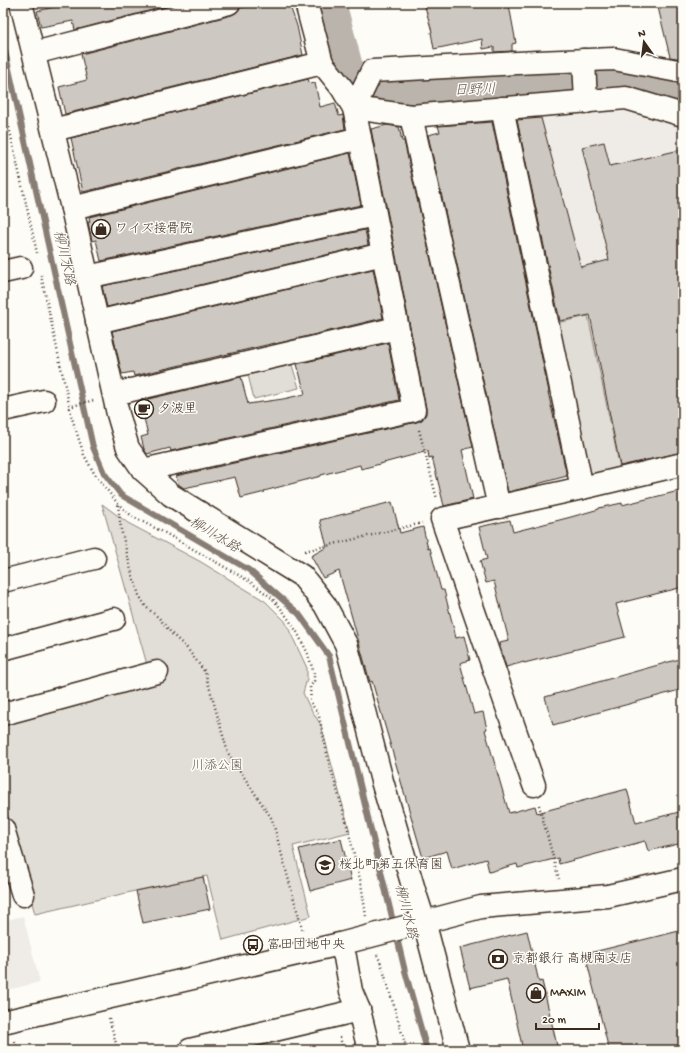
<svg xmlns="http://www.w3.org/2000/svg" width="686" height="1053" font-family="'Gochi Hand','Klee One',sans-serif">
	<rect width="100%" height="100%" fill="#fdfcf7"/>
	<filter id="ink" filterUnits="userSpaceOnUse"><feTurbulence type="fractalNoise" baseFrequency=".025" numOctaves="2"/><feDisplacementMap in="SourceGraphic" scale="8" xChannelSelector="R" yChannelSelector="G"/><feConvolveMatrix kernelMatrix="1 2 1 2 8 2 1 2 1" color-interpolation-filters="sRGB"/></filter>
	<g filter="url(#ink)">
		<!-- built -->
		<g fill="#efece7">
			<polygon points="626,106 683,123 683,454 620,469 583,295 588,293 540,113"/>
			<polygon points="23,916 40,982 3,991 3,921"/>
		</g>
		<!-- green -->
		<g fill="#e1ded7" stroke="#8e847a">
			<polygon points="588,316 620,469 595,475 587,471 557,323"/>
			<polygon points="292,365 299,388 254,399 248,375"/>
			<polygon points="102,504 128,523 201,562 265,601 285,621 307,668 307,679 303,693 309,706 321,725 350,832 293,846 311,916 223,940 207,876 135,891 35,914 3,798 3,719 151,679"/>
		</g>
		<g fill="none" stroke-linecap="round" stroke-linejoin="round">
			<!-- stream -->
			<polyline stroke="#887d74" stroke-width="6" points="3,42 93,447 104,473 121,495 249,570 299,614 329,656 405,971 427,1050"/>
			<!-- river -->
			<polyline stroke="#bbb4ad" stroke-width="38" points="327,3 345,71 365,90 390,94 566,85 621,85 683,95"/>
		</g>
		<!-- building -->
		<g fill="#cdc8c2" stroke="#3b2a1e">
			<polygon points="72,3 179,3 75,30 73,21 41,27 37,11"/>
			<polygon points="265,3 289,3 297,26 303,55 65,114 59,87 87,80 81,54 232,15 237,12 240,8"/>
			<polygon points="424,3 503,3 503,6 509,5 516,43 512,44 512,51 494,52 494,47 483,49 482,39 434,49 431,32 432,32"/>
			<polygon points="657,3 681,3 683,12 683,59 670,57"/>
			<polygon points="308,79 310,84 315,83 320,107 335,103 339,116 343,115 345,129 83,192 71,138"/>
			<polygon points="541,118 581,267 609,260 582,147 604,142 610,166 680,150 683,161 683,452 620,466 590,315 560,321 517,120"/>
			<polygon points="492,122 549,392 548,392 567,476 537,484 537,485 508,492 428,135 440,132 438,126"/>
			<polygon points="387,125 399,127 402,141 404,141 473,447 462,450 473,499 444,506 432,457 429,458 428,451 361,469 360,465 321,475 321,476 264,491 265,492 241,498 235,477 184,488 178,484 176,476 417,422 422,420 426,414 426,408 371,129"/>
			<polygon points="350,153 361,205 101,261 96,240 92,241 88,222 90,222 89,217"/>
			<polygon points="365,230 368,245 107,307 102,286"/>
			<polygon points="373,269 383,318 275,344 275,343 134,376 133,372 122,374 112,331"/>
			<polygon points="388,343 399,400 171,451 170,448 147,454 144,449 141,437 148,435 140,401 241,377 248,404 283,399 305,394 297,364"/>
			<polygon points="683,490 683,587 616,604 625,637 573,650 573,651 524,663 524,662 506,667 499,643 509,641 494,581 486,583 480,561 487,559 479,527 510,520 513,532 571,517 599,509 599,508 622,503 622,505"/>
			<polygon points="392,502 400,533 423,527 428,549 430,548 441,590 444,590 456,638 464,636 470,660 460,663 474,714 483,712 487,729 485,730 509,813 535,806 537,813 627,789 636,823 683,811 683,843 648,851 645,841 559,864 558,858 518,868 517,864 489,872 486,859 452,869 447,851 423,858 372,681 370,682 339,571 323,578 311,556 327,547 320,520"/>
			<polygon points="683,658 683,689 553,725 545,697"/>
			<polygon points="341,839 351,880 310,891 299,849"/>
			<polygon points="203,877 210,909 143,923 136,891"/>
			<polygon points="683,930 683,1050 609,1050 585,954"/>
			<polygon points="527,931 539,982 542,981 558,1050 523,1050 507,979 470,988 460,948"/>
		</g>
		<g fill="none" stroke-linecap="round" stroke-linejoin="round">
			<!-- minor casing -->
			<g stroke="#3b2a1e" stroke-width="25">
				<g id="minor">
					<polyline points="21,3 72,208 118,414 128,448 143,470 171,495 302,576 325,605 346,644 356,680 382,781 415,893 424,921 458,1050"/>
					<polyline points="306,3 322,63 342,88 354,108 411,116 626,98 683,115"/>
					<polyline points="34,53 229,3"/>
					<polyline points="584,60 586,102"/>
					<polyline points="502,108 582,488"/>
					<polyline points="411,116 499,507"/>
					<polyline points="53,130 322,63"/>
					<polyline points="72,208 360,138 354,108 372,71 537,62 614,59 683,72"/>
					<polyline points="3,272 21,268"/>
					<polyline points="87,277 375,215"/>
					<polyline points="97,322 383,254"/>
					<polyline points="114,394 397,328"/>
					<polyline points="3,410 44,401"/>
					<polyline points="143,470 414,410 360,138"/>
					<polyline points="3,581 94,558"/>
					<polyline points="3,649 114,619"/>
					<polyline points="3,714 157,672"/>
					<polyline points="534,785 442,519 582,488 683,464"/>
					<polyline points="3,829 23,895"/>
					<polyline points="340,944 345,957 351,991 359,1010 369,1050"/>
					<polyline points="3,1022 340,944 481,907 608,896 683,879"/>
					<polyline points="190,1050 359,1010"/>
				</g>
			</g>
			<!-- path -->
			<g stroke="#3b2a1e" stroke-width="2.5" stroke-dasharray="1 3" stroke-linecap="butt">
				<polyline points="3,100 37,253"/>
				<polyline points="41,275 72,418 84,455 94,473 118,504 133,517 165,533 249,581 272,598 283,611 297,632 308,654 314,674 314,681 310,687 311,703 319,716 329,763 344,813 361,883 366,916"/>
				<polyline points="69,407 94,400"/>
				<polyline points="419,430 437,499"/>
				<polyline points="118,505 121,529 131,570 139,595 146,607 159,618 172,634 186,647 205,672 228,753 272,819 303,932"/>
				<polyline points="305,551 422,523"/>
				<polyline points="212,768 234,763"/>
				<polyline points="539,805 559,879"/>
				<polyline points="377,955 380,961 384,973 407,1050"/>
				<polyline points="109,1018 117,1047 119,1050"/>
				<polyline points="340,1037 343,1050"/>
				<polyline points="15,1041 17,1050"/>
			</g>
			<!-- minor -->
			<use href="#minor" stroke="#fdfcf7" stroke-width="22"/>
		</g>
	</g>
	<!-- icons -->
	<defs>
		<g id="shop-ring" transform="scale(1)"><circle r="9.5" fill="#fdfcf7" stroke="#3b2a1e" stroke-width="1.5"/><path d="M-5-2.5h2.3a2.7 3.5 0 0 1 5.4 0H5L5.5 6h-11ZM-1.5-2.5h3a1.5 2.3 0 0 0-3 0Z" fill="#3b2a1e"/></g>
		<g id="cafe-ring" transform="scale(1)"><circle r="9.5" fill="#fdfcf7" stroke="#3b2a1e" stroke-width="1.5"/><path d="M-5.5-4.5H6V0H3Q3 3.5 0 3.5H-2.5Q-5.5 3.5-5.5 0ZM3-3.2v2h1.7v-2ZM-6 4.5H4V6H-6Z" fill="#3b2a1e"/></g>
		<g id="school-ring" transform="scale(1)"><circle r="9.5" fill="#fdfcf7" stroke="#3b2a1e" stroke-width="1.5"/><path d="M0-5L7-2L0 1L-7-2ZM-4 1L0 2.5L4 1V4Q0 6-4 4Z" fill="#3b2a1e"/></g>
		<g id="bus-ring" transform="scale(1)"><circle r="9.5" fill="#fdfcf7" stroke="#3b2a1e" stroke-width="1.5"/><path d="M-5-6H5V4H4V6H2V4H-2V6H-4V4H-5ZM-3.5-4V0h7V-4ZM-3.5 1.2v1.5H-2V1.2ZM2 1.2v1.5H3.5V1.2Z" fill="#3b2a1e"/></g>
		<g id="bank-ring" transform="scale(1)"><circle r="9.5" fill="#fdfcf7" stroke="#3b2a1e" stroke-width="1.5"/><path d="M-6-4H6V4H-6ZM0-2.3a2.3 2.3 0 1 0 0 4.6a2.3 2.3 0 1 0 0-4.6Z" fill="#3b2a1e"/></g>
	</defs>
	<g fill-rule="evenodd">
		<use href="#shop-ring" x="101" y="229"/>
		<use href="#cafe-ring" x="144" y="409"/>
		<use href="#school-ring" x="325" y="865"/>
		<use href="#bus-ring" x="253" y="945"/>
		<use href="#bank-ring" x="498" y="959"/>
		<use href="#shop-ring" x="536" y="993"/>
	</g>
	<g text-anchor="middle" dominant-baseline="central" stroke-width="3" stroke-linejoin="round" paint-order="stroke">
		<!-- poi labels -->
		<g font-size="13" fill="#3b2a1e" stroke="#fdfcf7" text-anchor="start">
			<text x="115" y="229">ワイズ接骨院</text>
			<text x="158" y="409">夕波里</text>
			<text x="339" y="865">桜北町第五保育園</text>
			<text x="267" y="945">富田団地中央</text>
			<text x="512" y="959">京都銀行 高槻南支店</text>
			<text x="550" y="993">MAXIM</text>
		</g>
		<!-- park labels -->
		<g font-size="13" fill="#64574c" stroke="#fdfcf7">
			<text x="217" y="766">川添公園</text>
		</g>
		<!-- water labels -->
		<g font-size="14" font-style="italic" fill="#615349" stroke="#fdfcf7">
			<text transform="translate(475 91) rotate(-2)">日野川</text>
			<text transform="translate(63 258) rotate(77)">柳川水路</text>
			<text transform="translate(214 536) rotate(31)">柳川水路</text>
			<text transform="translate(405 912) rotate(76)">柳川水路</text>
		</g>
	</g>
	<!-- margin -->
	<rect width="686" height="1053" fill="none" stroke="#fdfcf7" stroke-width="16"/>
	<rect x="8" y="8" width="670" height="1037" fill="none" stroke="#3b2a1e" stroke-width="1.5" filter="url(#ink)"/>
	<!-- north arrow -->
	<g transform="translate(644 42) rotate(346)" stroke="#fdfcf7" stroke-width="3" paint-order="stroke">
	<path d="M0-3L7 15L0 10L-7 15Z" fill="#3b2a1e"/>
	<text y="-6" font-size="11" font-weight="bold" text-anchor="middle" fill="#3b2a1e">N</text>
	</g>
	<!-- scale -->
	<path d="M536 1023v6h63v-6" fill="none" stroke="#3b2a1e" stroke-width="2"/>
	<text x="542" y="1023" font-size="12" fill="#3b2a1e" stroke="#fdfcf7" stroke-width="3" paint-order="stroke">20 m</text>
</svg>
